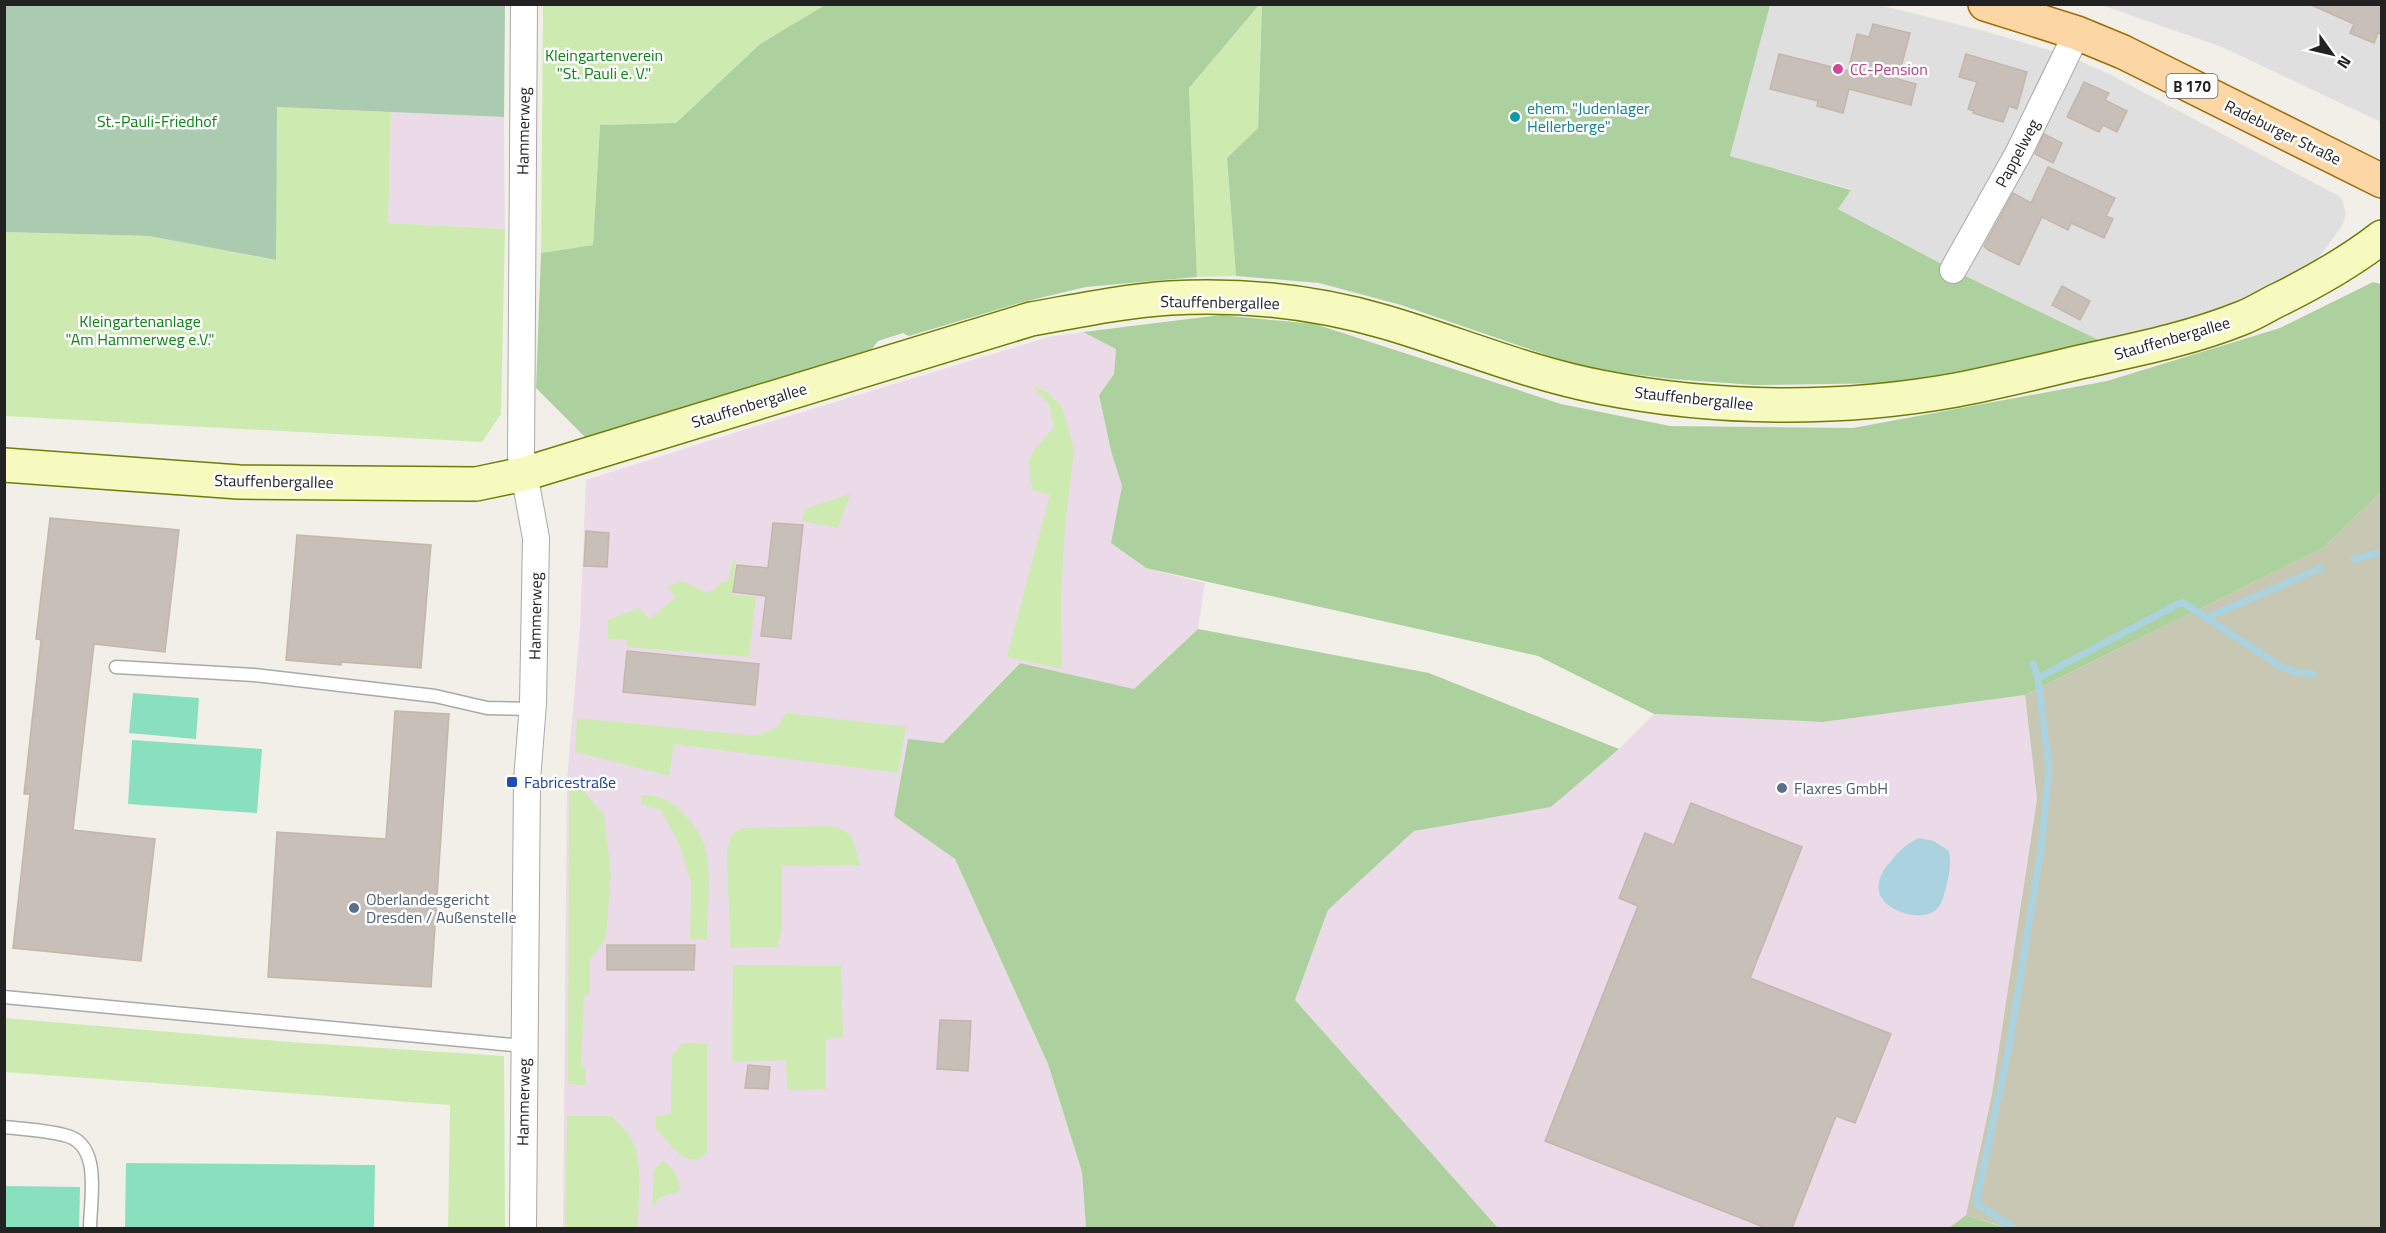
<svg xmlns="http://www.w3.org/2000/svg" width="2386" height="1233" font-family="'Titillium Web',sans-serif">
	<rect width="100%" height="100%" fill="#f2efe9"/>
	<!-- residential -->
	<g fill="#e0dfdf">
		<polygon points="1770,5 1880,5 1984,31 2066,55 2111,75 2337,195 2342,199 2346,214 2342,226 2316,261 2234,302 2183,322 2103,342 1953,270 1838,209 1851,189 1729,156"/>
		<polygon points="2101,5 2381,5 2381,122 2222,47"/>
	</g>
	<!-- industrial -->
	<g fill="#ebdbe8">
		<polygon points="391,112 504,117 505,229 388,223"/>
		<polygon points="1083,332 1117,349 1114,374 1099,395 1111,451 1122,486 1112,543 1146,568 1205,583 1198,629 1134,689 1019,663 943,743 894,816 955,859 1048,1064 1082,1172 1086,1228 563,1228 567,780 580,626 586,480 740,431 1048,337"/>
		<polygon points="2025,695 2037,799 1992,1094 1966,1215 1949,1228 1498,1228 1295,1000 1328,910 1414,831 1551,807 1619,749 1654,714 1823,722"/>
	</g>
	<!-- construction -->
	<polygon fill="#c7c7b4" points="2381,492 2381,1228 2007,1228 1966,1215 1992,1094 2037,799 2025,695 2323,548"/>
	<!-- grass -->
	<g fill="#cdebb0">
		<polygon points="543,5 825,5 760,44 676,123 600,125 593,245 541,253"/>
		<polygon points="1259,5 1262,5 1258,128 1227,158 1236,276 1197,277 1189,88"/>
		<polygon points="277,107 391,112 388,223 505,229 501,414 482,442 5,416 4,232 149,236 275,260"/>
		<path d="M1032,385L1047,392L1062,407L1074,449L1065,527L1061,597L1062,669L1007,657L1050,494L1033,491C1025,453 1030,455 1054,427L1049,405Z"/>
		<polygon points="850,494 838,528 802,521 805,509"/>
		<polygon points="733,559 736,560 732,594 756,597 749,657 627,647 627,640 608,639 608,620 639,608 650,619 676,597 667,586 683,581 708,593 723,582 728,581"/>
		<polygon points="786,713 906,727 898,773 674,744 669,776 575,752 577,718 756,736 778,727"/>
		<polygon points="569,780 576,782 604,815 611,874 606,938 590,960 590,994 584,995 581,1067 586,1067 586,1085 568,1084"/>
		<path d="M641,795C658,795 671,800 682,812C692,822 701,834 705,847C712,871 707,913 707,940L690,939L691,882L679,844L661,810L641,804Z"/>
		<path d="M828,826C855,830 853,841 860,865L782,866V929L777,947L730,948L727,851L731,835L743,828Z"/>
		<polygon points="733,965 841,966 843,1037 826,1039 826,1089 787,1090 786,1060 732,1062"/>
		<polygon points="4,1018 290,1042 504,1056 505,1228 448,1228 450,1105 5,1072"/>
		<path d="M683,1043L707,1044V1152C688,1174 670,1143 656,1129V1116L671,1114L672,1055Z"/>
		<path d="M567,1116H611C621,1125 632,1135 636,1149C642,1171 638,1205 638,1228H565Z"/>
		<path d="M662,1161C673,1165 680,1179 680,1191L660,1197L652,1207L654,1171Z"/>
	</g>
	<!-- forest -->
	<g fill="#add19e">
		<polygon points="825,5 1259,5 1189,88 1197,277 1086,287 1023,302 909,336 903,333 878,341 871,350 588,440 536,388 541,253 593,245 600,125 676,123 760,44"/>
		<polygon points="1262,5 1770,5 1730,156 1851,190 1838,209 1953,270 2103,342 1998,364 1893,383 1754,385 1671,379 1584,368 1401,305 1319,283 1236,276 1227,158 1258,128"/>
		<polygon points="2373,282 2382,284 2381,492 2323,548 2025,695 1823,722 1654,714 1538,656 1146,568 1111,543 1122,486 1111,451 1099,395 1114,374 1116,349 1083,332 1221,315 1315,324 1561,404 1670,426 1853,428 2107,381 2280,328"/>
		<polygon points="1198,629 1429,673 1619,749 1551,807 1414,831 1328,910 1295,1000 1498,1228 1086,1228 1082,1172 1048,1064 955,859 894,816 908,739 943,743 1020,663 1134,689"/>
		<polygon points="1966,1215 2006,1228 1949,1228"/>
	</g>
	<!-- cemetery -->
	<polygon fill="#aacbaf" points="5,4 505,5 504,117 277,107 276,260 149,236 5,232"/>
	<!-- pitch -->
	<g fill="#88e0be">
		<polygon points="133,693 199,698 196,739 129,733"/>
		<polygon points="132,740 262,749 257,813 128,804"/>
		<polygon points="126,1163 375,1165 374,1228 125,1228"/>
		<polygon points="5,1186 80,1187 79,1228 5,1228"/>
	</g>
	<!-- water -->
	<path fill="#aad3df" d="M1919,838L1934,841L1949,851C1952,865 1949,874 1946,888C1943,897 1942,907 1933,912C1918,921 1887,911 1880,895C1875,882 1883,870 1891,861C1900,850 1906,844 1919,838Z"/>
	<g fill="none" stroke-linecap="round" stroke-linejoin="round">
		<!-- stream -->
		<g stroke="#aad3df" stroke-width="7">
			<polyline points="2354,559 2382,552"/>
			<polyline points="2206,618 2321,568"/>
			<polyline points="2038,678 2182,602 2280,666 2295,672 2314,674"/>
			<polyline points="2013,1228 1976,1203 2009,1047 2041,849 2049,768 2038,678 2033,664"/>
		</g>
	</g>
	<!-- building -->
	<g fill="#c7bfb8" stroke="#c4b6ab" stroke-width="1.5">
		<polygon points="2309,4 2382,4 2382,34 2378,33 2374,43 2350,33 2354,24"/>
		<polygon points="1873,24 1910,33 1898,79 1916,84 1911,105 1849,89 1843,113 1817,106 1818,101 1770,89 1779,54 1848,71 1857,34 1869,37"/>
		<polygon points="1966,54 2027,72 2017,109 2009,106 2003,122 1973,113 1974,111 1968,109 1977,82 1959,77"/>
		<polygon points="2084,82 2109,93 2105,100 2127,111 2117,132 2103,125 2099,132 2067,117"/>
		<polygon points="2044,134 2062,143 2053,163 2035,154"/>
		<polygon points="2048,167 2115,198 2106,216 2113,219 2104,238 2071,223 2068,230 2042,217 2019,265 1988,250 1984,246 2013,193 2031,203"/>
		<polygon points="2062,286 2090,301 2080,320 2052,305"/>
		<polygon points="50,518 179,530 165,652 94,644 73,830 155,839 141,961 13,948 30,794 24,794 41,640 36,639"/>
		<polygon points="773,523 803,525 791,639 761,636 766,596 733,592 737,565 768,568"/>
		<polygon points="586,531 609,533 607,567 584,566"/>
		<polygon points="297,535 431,545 421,668 341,662 341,665 286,660"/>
		<polygon points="627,651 759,664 755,705 623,692"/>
		<polygon points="395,711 449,714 431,987 268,977 277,832 386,839"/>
		<polygon points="1691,803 1802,847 1750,978 1891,1034 1855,1123 1836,1116 1792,1228 1766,1228 1545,1141 1638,906 1619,898 1645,833 1674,845"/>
		<polygon points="607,945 695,945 694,970 607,970"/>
		<polygon points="940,1020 971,1021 968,1071 937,1069"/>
		<polygon points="748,1065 770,1067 768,1089 745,1088"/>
	</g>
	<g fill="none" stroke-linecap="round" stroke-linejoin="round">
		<!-- lane casing -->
		<g stroke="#a9a9a9" stroke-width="15">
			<g id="lane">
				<polyline points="116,667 254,675 435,696 487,708 533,709"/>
				<polyline points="4,997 524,1046"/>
				<path d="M4,1127C24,1129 45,1130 64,1135C103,1143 90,1200 90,1228"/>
			</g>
		</g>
		<!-- street casing -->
		<g stroke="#a9a9a9" stroke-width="28">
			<g id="street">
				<polyline points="1953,270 2019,152 2077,33"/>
				<polyline points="523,1228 527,780 533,704 536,538 521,457 524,4"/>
			</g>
		</g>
		<!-- secondary casing -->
		<g stroke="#707d05" stroke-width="36">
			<path id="secondary" d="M4,465L239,482L476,484L524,474L1031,319C1077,311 1123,301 1170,298C1241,294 1316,302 1385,322C1457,343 1527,373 1600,387C1716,410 1840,411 1956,390C1998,382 2039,372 2080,362C2134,350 2190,339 2242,318C2255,313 2267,305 2280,299C2316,281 2350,262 2382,237"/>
		</g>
		<!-- primary casing -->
		<g stroke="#a06b00" stroke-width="36">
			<polyline id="primary" points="1985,4 2077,33 2123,52 2382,181"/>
		</g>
		<!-- lane -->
		<use href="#lane" stroke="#fff" stroke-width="12"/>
		<!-- street -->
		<use href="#street" stroke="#fff" stroke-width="26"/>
		<!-- secondary -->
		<use href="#secondary" stroke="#f7fabf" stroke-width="33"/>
		<!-- primary -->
		<use href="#primary" stroke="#fcd6a4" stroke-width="33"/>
	</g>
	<!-- markers -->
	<circle fill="#d1479c" stroke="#fff" stroke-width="2" cx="1838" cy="69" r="6"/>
	<circle fill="#0f9aa8" stroke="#fff" stroke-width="2" cx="1515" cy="117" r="6"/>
	<rect fill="#1a4fb4" stroke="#fff" stroke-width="2" x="506" y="776" width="12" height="12" rx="3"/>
	<g fill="#5c6f8a" stroke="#fff" stroke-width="2">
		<circle cx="1782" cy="788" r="6"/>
		<circle cx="354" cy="908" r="6"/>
	</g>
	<g text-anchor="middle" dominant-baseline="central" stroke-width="5" stroke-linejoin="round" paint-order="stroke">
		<!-- shield labels -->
		<rect fill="#fff" stroke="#646464" stroke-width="1.5" x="2166.5" y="74" width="51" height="24" rx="4.5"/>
		<g font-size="15" font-weight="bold" fill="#222">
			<text x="2192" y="86">B 170</text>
		</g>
		<!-- park labels -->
		<g font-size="16" fill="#0c8416" stroke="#fff">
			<text x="604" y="55">Kleingartenverein<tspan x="604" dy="18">"St. Pauli e. V."</tspan></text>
			<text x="157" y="121">St.-Pauli-Friedhof</text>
			<text x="140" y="321">Kleingartenanlage<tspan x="140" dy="18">"Am Hammerweg e.V."</tspan></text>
		</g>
		<!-- hotel labels -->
		<g font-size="16" fill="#b23c85" stroke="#fff" text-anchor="start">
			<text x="1850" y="69">CC-Pension</text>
		</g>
		<!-- culture labels -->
		<g font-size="16" fill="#0d838f" stroke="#fff" text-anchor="start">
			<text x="1527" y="108">ehem. "Judenlager<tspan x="1527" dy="18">Hellerberge"</tspan></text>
		</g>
		<!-- street labels -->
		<g font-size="16" fill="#222" stroke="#fff">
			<text transform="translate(523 131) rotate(-89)">Hammerweg</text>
			<text transform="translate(2283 132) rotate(26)">Radeburger Straße</text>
			<text transform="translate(2017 153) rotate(-62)">Pappelweg</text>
			<text transform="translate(1220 302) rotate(1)">Stauffenbergallee</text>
			<text transform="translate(2172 338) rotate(-16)">Stauffenbergallee</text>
			<text transform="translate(1694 398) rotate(6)">Stauffenbergallee</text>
			<text transform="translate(749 405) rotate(-17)">Stauffenbergallee</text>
			<text transform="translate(274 481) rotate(1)">Stauffenbergallee</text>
			<text transform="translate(535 616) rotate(-89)">Hammerweg</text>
			<text transform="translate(523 1102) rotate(-89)">Hammerweg</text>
		</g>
		<!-- transit labels -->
		<g font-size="16" fill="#164399" stroke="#fff" text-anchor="start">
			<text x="524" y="782">Fabricestraße</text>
		</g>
		<!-- service labels -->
		<g font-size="16" fill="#4e5e75" stroke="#fff" text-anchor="start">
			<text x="1794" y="788">Flaxres GmbH</text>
			<text x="366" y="899">Oberlandesgericht<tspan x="366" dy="18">Dresden / Außenstelle</tspan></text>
		</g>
	</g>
	<!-- border -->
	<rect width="2386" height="1233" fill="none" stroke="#222222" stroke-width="12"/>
	<!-- north arrow -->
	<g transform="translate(2332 54) rotate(124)" stroke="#ffffff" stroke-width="4.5" paint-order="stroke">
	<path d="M0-4.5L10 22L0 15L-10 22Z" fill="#222222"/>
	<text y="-9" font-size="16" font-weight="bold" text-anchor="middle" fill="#222222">N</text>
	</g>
</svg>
